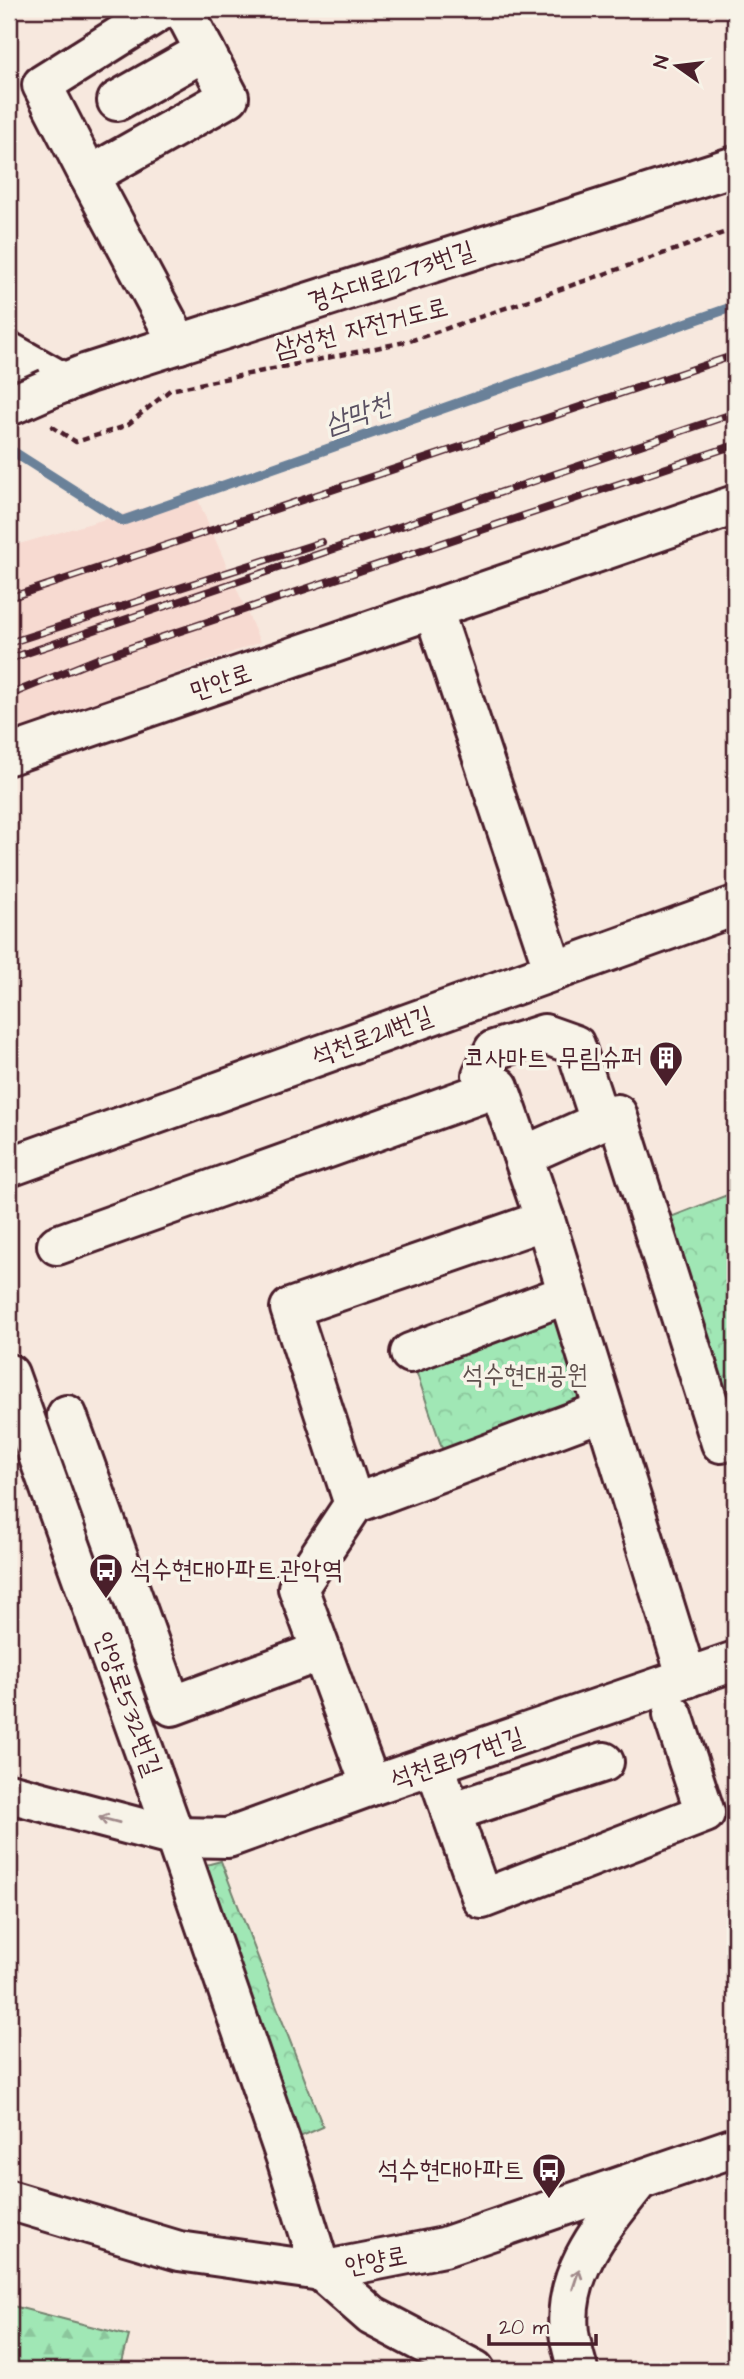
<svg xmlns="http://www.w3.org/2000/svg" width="744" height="2379" font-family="'Architects Daughter','Poor Story',sans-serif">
	<defs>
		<pattern id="forest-firs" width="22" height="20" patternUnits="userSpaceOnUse" patternTransform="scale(1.75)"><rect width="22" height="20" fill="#a0e7b5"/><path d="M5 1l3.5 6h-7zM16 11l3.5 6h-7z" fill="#8bc69c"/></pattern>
		<pattern id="park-crowns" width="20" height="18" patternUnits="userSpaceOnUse" patternTransform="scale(1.75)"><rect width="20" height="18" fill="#a0e7b5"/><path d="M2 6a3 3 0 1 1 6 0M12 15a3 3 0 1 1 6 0" fill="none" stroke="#8bc69c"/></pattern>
	</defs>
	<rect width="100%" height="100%" fill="#f7e8de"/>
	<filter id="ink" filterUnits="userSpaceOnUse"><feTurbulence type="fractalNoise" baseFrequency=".0143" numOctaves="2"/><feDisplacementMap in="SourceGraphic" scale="14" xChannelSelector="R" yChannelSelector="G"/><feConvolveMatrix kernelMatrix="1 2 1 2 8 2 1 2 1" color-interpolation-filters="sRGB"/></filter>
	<g filter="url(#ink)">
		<!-- built -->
		<polygon fill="#f7dad1" points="195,493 260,642 9,735 9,547"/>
		<!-- forest -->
		<polygon fill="url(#forest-firs)" stroke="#758370" stroke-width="2" points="9,2305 129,2336 120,2370 9,2370"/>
		<!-- park -->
		<g fill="url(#park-crowns)" stroke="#758370" stroke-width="2">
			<polygon points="735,1192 735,1424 668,1218"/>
			<polygon points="567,1294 603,1411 449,1469 410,1353"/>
			<polygon points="221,1861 323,2127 288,2142 184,1871"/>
		</g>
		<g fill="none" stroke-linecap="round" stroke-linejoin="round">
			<!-- stream -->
			<polyline stroke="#6b8199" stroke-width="10" points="9,449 122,521 735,306"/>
			<!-- minor casing -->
			<g stroke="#4a1f2b" stroke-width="44">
				<g id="minor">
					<polyline points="163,9 42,85 89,176 179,344"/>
					<polyline points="117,101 205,51"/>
					<polyline points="89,176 229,97 183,9"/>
					<polyline points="9,352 64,383"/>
					<polyline points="48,389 88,373 735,166"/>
					<polyline points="433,609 554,971"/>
					<polyline points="9,755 735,505"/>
					<polyline points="482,1075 494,1050 544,1034 575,1045 600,1121"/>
					<polyline points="523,1156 617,1114 721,1443"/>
					<polyline points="9,1167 735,906"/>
					<polyline points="57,1245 499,1087 545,1220 687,1678"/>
					<polyline points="410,1353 567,1294"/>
					<polyline points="9,1374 175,1837 286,2158 321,2271 372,2316 475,2370"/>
					<polyline points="67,1415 172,1706 321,1651"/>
					<polyline points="354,1504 290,1308 545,1220"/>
					<polyline points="435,1766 482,1899 705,1813 673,1715"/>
					<polyline points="371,1786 298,1588 354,1504 603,1411"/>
					<polyline points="9,1793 175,1837 228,1838 371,1786 735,1661"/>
					<polyline points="451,1812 604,1762"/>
					<polyline points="9,2200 179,2251 321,2271 444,2247 735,2147"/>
					<path d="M578,2370C575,2358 571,2346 569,2333C562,2271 604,2225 639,2180"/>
				</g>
			</g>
			<!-- path -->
			<polyline stroke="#4a1f2b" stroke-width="4.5" stroke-dasharray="7 5" stroke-linecap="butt" points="51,426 76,442 126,426 170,390 410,341 735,229"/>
			<!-- minor -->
			<use href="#minor" stroke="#f7f3e8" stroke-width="38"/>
			<!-- rail casing -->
			<g stroke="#4a1f2b" stroke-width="8">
				<g id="rail">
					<polyline points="9,598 735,355"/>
					<polyline points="9,643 322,542"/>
					<polyline points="9,659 735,413"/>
					<polyline points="9,695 100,658 735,445"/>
				</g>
			</g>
			<!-- rail -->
			<use href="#rail" stroke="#f7f3e8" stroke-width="5" stroke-dasharray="16" stroke-linecap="butt"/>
			<!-- minor-bridge casing -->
			<g stroke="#4a1f2b" stroke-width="44" stroke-linecap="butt">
				<polyline id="minor-bridge" points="9,406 48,389"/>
			</g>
			<!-- minor-bridge -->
			<use href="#minor-bridge" stroke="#f7f3e8" stroke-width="38"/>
		</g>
		<!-- one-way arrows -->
		<defs><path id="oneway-shaft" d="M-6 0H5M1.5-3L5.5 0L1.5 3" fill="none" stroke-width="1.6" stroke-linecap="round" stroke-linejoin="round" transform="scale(1.75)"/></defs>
		<g stroke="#a0898a">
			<use href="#oneway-shaft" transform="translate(109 1820) rotate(-165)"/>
			<use href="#oneway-shaft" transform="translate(576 2279) rotate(-72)"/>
		</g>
	</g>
	<!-- icons -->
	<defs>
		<g id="building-pin" transform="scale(1.75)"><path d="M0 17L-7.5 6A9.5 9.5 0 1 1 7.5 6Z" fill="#4a1f2b" stroke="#f7f3e8"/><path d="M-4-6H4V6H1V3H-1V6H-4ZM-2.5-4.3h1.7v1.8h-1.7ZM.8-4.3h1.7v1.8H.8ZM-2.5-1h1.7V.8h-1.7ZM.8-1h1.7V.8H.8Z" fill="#fff"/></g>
		<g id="bus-pin" transform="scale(1.75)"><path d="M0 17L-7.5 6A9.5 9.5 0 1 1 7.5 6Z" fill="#4a1f2b" stroke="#f7f3e8"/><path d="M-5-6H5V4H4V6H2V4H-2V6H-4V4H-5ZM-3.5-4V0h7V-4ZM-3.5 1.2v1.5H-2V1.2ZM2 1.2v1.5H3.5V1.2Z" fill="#fff"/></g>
	</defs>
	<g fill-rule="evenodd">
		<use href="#building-pin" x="666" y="1058"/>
		<use href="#bus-pin" x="106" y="1570"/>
		<use href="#bus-pin" x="549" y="2170"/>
	</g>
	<g text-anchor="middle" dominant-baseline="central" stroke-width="7" stroke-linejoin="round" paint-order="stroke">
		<!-- street labels -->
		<g font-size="26" fill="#4a1f2b" stroke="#f7f3e8">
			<text transform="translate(391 276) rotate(-18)">경수대로1273번길</text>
			<text transform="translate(361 328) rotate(-14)">삼성천 자전거도로</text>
			<text transform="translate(221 682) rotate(-19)">만안로</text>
			<text transform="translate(372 1036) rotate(-20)">석천로211번길</text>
			<text transform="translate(128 1704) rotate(70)">안양로532번길</text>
			<text transform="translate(457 1758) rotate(-19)">석천로197번길</text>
			<text transform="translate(376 2261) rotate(-11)">안양로</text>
		</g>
		<!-- poi labels -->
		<g font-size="26" fill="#4a1f2b" stroke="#f7f3e8" text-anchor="end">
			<text x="642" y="1058">코사마트 무림슈퍼</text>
			<text x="130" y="1570" text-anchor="start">석수현대아파트.관악역</text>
			<text x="524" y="2170">석수현대아파트</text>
		</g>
		<!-- park labels -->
		<g font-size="26" fill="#60514e" stroke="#f7f3e8">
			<text x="525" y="1375">석수현대공원</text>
		</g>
		<!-- water labels -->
		<g font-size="28" font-style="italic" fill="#5a5062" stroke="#f7f3e8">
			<text transform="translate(358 414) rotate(-19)">삼막천</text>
		</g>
	</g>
	<!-- margin -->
	<rect width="744" height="2379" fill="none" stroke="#f7f3e8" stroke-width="35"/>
	<rect x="18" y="18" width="709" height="2344" fill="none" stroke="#4a1f2b" stroke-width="2.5" filter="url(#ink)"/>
	<!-- north arrow -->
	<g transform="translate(677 66) rotate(284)" stroke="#f7f3e8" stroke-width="5" paint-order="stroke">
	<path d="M0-5L12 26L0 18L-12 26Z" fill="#4a1f2b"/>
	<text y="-10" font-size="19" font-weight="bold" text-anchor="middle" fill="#4a1f2b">N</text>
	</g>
	<!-- scale -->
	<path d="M489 2334v10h107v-10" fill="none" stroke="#4a1f2b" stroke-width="3.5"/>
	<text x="499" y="2334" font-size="21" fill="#4a1f2b" stroke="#f7f3e8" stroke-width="5" paint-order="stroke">20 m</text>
</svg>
